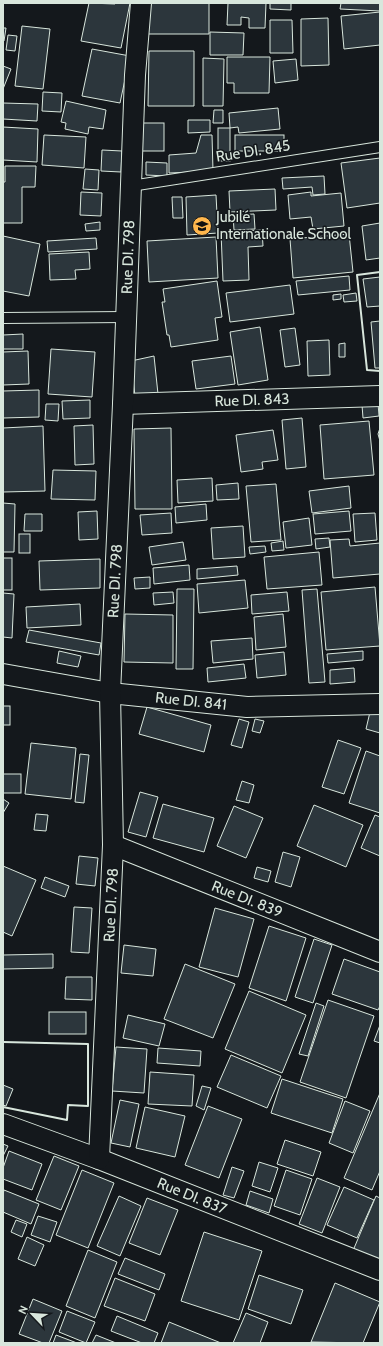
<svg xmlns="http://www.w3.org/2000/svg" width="383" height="1346" font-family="Cabin,sans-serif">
	<rect width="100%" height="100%" fill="#14181c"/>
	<!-- building -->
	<g fill="#2c363c" stroke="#d8e6dc">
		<polygon points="89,3 115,4 115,3 130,3 121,48 81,41"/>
		<polygon points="149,3 209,3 209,34 148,34"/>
		<polygon points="228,3 266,3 265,28 249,28 249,18 241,17 241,25 227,25"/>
		<polygon points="270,3 291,3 291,10 270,9"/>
		<polygon points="341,3 380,3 380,11 340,9"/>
		<polygon points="380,12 380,45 344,49 341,16"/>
		<polygon points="328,18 329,65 301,66 301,19"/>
		<polygon points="270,20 292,20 293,53 270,53"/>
		<polygon points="22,26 50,29 43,89 15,86"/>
		<polygon points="3,28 6,28 4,41 3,41"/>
		<polygon points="210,32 244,33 243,55 210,55"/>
		<polygon points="8,35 17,36 15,51 6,50"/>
		<polygon points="92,49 130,56 120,103 82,96"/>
		<polygon points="149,51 194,51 194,106 148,106"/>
		<polygon points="227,57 270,57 269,93 234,93 234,83 227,83"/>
		<polygon points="203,58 224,59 223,106 203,106"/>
		<polygon points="296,59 298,80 275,83 273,61"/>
		<polygon points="3,66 11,69 3,89"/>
		<polygon points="43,92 62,93 61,112 42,111"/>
		<polygon points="66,101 106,110 103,129 89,127 88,134 65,129 66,123 61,122"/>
		<polygon points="3,103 38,104 37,121 3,119"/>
		<polygon points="278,108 280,129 239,133 238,127 230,128 229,113"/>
		<polygon points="214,110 223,110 223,123 213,123"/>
		<polygon points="188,120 210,120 210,132 188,133"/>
		<rect x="140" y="123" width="24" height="28"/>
		<polygon points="3,127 38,129 37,162 3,160"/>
		<rect x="218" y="128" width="12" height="33"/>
		<polygon points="44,135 86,137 84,168 42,165"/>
		<polygon points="201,135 212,135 213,171 169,173 169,155 196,153"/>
		<rect x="235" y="135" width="49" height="16"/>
		<polygon points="102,150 122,151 121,172 101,171"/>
		<polygon points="380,158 380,203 347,208 341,163"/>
		<polygon points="146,162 167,163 167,176 146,175"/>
		<polygon points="5,166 36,166 35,187 22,187 22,223 3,223 3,182 5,182"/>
		<polygon points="85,169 99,170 98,190 83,189"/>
		<polygon points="324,176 325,194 313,195 312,187 283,189 282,178"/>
		<polygon points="275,189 276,210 230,212 229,191"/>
		<polygon points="81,192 102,193 101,216 80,215"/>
		<polygon points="311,192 311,196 341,193 344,226 313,229 311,217 290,219 288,195"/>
		<polygon points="216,195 218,233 187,235 186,197"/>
		<polygon points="172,197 182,197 183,218 173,218"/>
		<polygon points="254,214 255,229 234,230 233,215"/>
		<polygon points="100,222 100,230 86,231 85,224"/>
		<polygon points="380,223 380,258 366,260 362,226"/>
		<polygon points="262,230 263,246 248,247 249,280 223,281 221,232"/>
		<polygon points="349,234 353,272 293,278 290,239"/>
		<polygon points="3,236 40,244 29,296 3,291"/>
		<polygon points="216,237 218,278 149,282 147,241"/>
		<polygon points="96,238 97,249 48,252 47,241"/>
		<polygon points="89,252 90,269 75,270 76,279 50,280 49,254"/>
		<polygon points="349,276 350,290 298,295 296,281"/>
		<polygon points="380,277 380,306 367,307 363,279"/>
		<polygon points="217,281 222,317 215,318 218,340 171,347 169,335 167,335 162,302 165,302 163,289"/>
		<polygon points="290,285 294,314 230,322 226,293"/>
		<polygon points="356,293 357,301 344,302 343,295"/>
		<polygon points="341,294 341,299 333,300 333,295"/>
		<polygon points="380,321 380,368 375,368 371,322"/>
		<polygon points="260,327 268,380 238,385 230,332"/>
		<polygon points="295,328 300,365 285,367 280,330"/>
		<polygon points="23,334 23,349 3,349 3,335"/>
		<polygon points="329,340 330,375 308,376 307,341"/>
		<polygon points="345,343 345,357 339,357 339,344"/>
		<polygon points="51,349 95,352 92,397 48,394"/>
		<polygon points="28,351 29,384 3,385 3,352"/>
		<polygon points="154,356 158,394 135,396 131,361"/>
		<polygon points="231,356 235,384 196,389 192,361"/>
		<polygon points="39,390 39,417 3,418 3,391"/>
		<polygon points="90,400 90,418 63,419 62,401"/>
		<polygon points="378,403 379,416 363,418 362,405"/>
		<polygon points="46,404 59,404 58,421 45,420"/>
		<polygon points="302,418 306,467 286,469 282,420"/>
		<polygon points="369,421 374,475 324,479 320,425"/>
		<polygon points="93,425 94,464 75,465 74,426"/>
		<polygon points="43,426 45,491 3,492 3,428"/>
		<polygon points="171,428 172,509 135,509 134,429"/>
		<polygon points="380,428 380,441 378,434"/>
		<polygon points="273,430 278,460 262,462 263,469 241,472 236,435"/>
		<polygon points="53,470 96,471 95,500 51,499"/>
		<polygon points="212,478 213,501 178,503 177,480"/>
		<polygon points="238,483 239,499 217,500 216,485"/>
		<polygon points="276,484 281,540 251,542 246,486"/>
		<polygon points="349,486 351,508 312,513 309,491"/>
		<polygon points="3,503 15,504 14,552 3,552"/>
		<polygon points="206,504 207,520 176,523 175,507"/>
		<polygon points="97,511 98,539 79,540 78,512"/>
		<polygon points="349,511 351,531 315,534 313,514"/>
		<polygon points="171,513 172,533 142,535 140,515"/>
		<polygon points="375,513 377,540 355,542 353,514"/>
		<polygon points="25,514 42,514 42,531 24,531"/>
		<polygon points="309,518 312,545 286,548 283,522"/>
		<polygon points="243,526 245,557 213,559 211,528"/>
		<rect x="19" y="534" width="11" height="19"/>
		<polygon points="329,538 330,547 316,549 315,539"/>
		<polygon points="349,539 350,546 380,543 380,574 333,578 330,540"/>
		<polygon points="283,541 284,550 272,551 271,543"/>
		<polygon points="183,542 186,560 152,565 149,547"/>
		<polygon points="265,546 266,552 250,554 249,547"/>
		<polygon points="319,552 322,585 267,589 264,557"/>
		<rect x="3" y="558" width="9" height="32"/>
		<polygon points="100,559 100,588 40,590 39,561"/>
		<polygon points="189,565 190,580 154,584 153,568"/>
		<polygon points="237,566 238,575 197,579 197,569"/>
		<polygon points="150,577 150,588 135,589 134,578"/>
		<polygon points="245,580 248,608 199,613 197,584"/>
		<polygon points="375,587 380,646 326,650 321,592"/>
		<polygon points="177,589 194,589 193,669 176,669"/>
		<polygon points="317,589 325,682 309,683 302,590"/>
		<polygon points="173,592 174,603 154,605 153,593"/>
		<polygon points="287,592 289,611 252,614 251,595"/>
		<polygon points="3,593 14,594 12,638 3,637"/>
		<polygon points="80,604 81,625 27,628 26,607"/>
		<polygon points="125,614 173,615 173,663 124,662"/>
		<polygon points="283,614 286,647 256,650 254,617"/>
		<polygon points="29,630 101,643 99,655 26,642"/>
		<polygon points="252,638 253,659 213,663 211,641"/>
		<polygon points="59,651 81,656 78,667 57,663"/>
		<polygon points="363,651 363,660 328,663 327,654"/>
		<polygon points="284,652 286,675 257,678 255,655"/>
		<polygon points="244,664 246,678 208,682 207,668"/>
		<polygon points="354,668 355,682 330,684 330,670"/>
		<rect x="3" y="706" width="7" height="19"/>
		<polygon points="147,707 211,725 204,752 139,734"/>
		<polygon points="370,712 380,715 380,733 366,729"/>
		<polygon points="239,719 249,722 242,748 231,745"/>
		<polygon points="255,719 264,721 260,733 252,731"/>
		<polygon points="338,740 361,748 344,794 322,787"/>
		<polygon points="31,743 76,748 71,799 25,794"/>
		<polygon points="366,751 380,756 380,813 349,803"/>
		<polygon points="80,754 89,755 84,803 75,802"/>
		<rect x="3" y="774" width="18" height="19"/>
		<polygon points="242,781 254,785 249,803 236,800"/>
		<polygon points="140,792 158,797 146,837 128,832"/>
		<polygon points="3,799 9,803 3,813"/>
		<polygon points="163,804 214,818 204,852 153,838"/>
		<polygon points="314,805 363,825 346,867 297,846"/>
		<polygon points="234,806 263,818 246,858 217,846"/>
		<polygon points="36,814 48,815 46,831 34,830"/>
		<polygon points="375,815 380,817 380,856 361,848"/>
		<polygon points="283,852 300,857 291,887 275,882"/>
		<polygon points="79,856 98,858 95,886 76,884"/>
		<polygon points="3,866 36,880 12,936 3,932"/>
		<polygon points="257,867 271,871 268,882 254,878"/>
		<polygon points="45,877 69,886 65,897 41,888"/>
		<polygon points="74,907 92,908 89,953 71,952"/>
		<polygon points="215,908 254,919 238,977 199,967"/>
		<polygon points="269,926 306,938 286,1001 249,988"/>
		<polygon points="314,939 332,945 313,1003 295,997"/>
		<polygon points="124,945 156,949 153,976 121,973"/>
		<polygon points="53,954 53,968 3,969 3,955"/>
		<polygon points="344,959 380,972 380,1006 378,1010 332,994"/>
		<polygon points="185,964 235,984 213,1038 164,1019"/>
		<polygon points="66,977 92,977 92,1000 65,999"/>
		<polygon points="249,991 306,1015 282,1073 225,1049"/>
		<polygon points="328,1000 374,1016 346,1098 300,1082"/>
		<polygon points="316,1003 324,1006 308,1056 299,1054"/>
		<rect x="49" y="1012" width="37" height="22"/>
		<polygon points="128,1015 165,1024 159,1046 123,1038"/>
		<polygon points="380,1025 380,1043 374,1041"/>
		<polygon points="116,1047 147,1049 144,1093 112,1091"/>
		<polygon points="158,1048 201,1051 200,1066 157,1063"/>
		<polygon points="231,1055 281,1076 267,1108 217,1087"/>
		<polygon points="150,1072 194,1075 192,1106 148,1104"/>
		<polygon points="282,1079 343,1099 332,1133 271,1113"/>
		<polygon points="3,1085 13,1089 6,1106 3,1105"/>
		<polygon points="202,1086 211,1088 204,1110 196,1106"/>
		<polygon points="380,1093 380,1171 372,1190 344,1178"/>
		<polygon points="120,1100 139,1104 130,1147 111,1143"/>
		<polygon points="345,1101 370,1111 353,1153 329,1143"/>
		<polygon points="208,1106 242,1119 219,1178 185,1165"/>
		<polygon points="145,1107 185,1116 175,1157 136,1148"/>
		<polygon points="285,1140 321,1152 313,1176 277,1164"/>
		<polygon points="3,1144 8,1146 3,1156"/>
		<polygon points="9,1151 42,1164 32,1190 3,1179 3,1168"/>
		<polygon points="54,1156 79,1166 61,1210 36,1200"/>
		<polygon points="259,1162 278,1168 270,1192 252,1186"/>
		<polygon points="232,1167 244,1171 234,1198 223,1195"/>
		<polygon points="82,1170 114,1183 88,1248 56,1235"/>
		<polygon points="286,1170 312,1179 300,1215 274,1206"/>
		<polygon points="317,1178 340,1187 322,1233 299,1224"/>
		<polygon points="344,1187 374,1200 357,1238 327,1225"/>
		<polygon points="4,1190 39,1204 31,1224 3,1212 3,1194"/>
		<polygon points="250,1191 273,1199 269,1213 246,1205"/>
		<polygon points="119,1196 141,1206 120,1256 97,1246"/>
		<polygon points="376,1196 380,1198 380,1264 352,1253"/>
		<polygon points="147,1198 178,1210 160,1255 129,1243"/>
		<polygon points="38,1216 57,1222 50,1242 31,1235"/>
		<polygon points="16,1220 27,1224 22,1237 11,1232"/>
		<polygon points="204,1232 262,1251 239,1320 181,1301"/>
		<polygon points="27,1237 44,1245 35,1266 18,1259"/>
		<polygon points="88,1250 117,1262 95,1318 66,1306"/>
		<polygon points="125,1258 165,1274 159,1290 118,1274"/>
		<polygon points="259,1275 303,1290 291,1324 248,1309"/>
		<polygon points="115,1278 155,1294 145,1321 104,1306"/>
		<polygon points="335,1283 380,1302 363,1343 311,1342"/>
		<polygon points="33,1299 62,1311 49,1343 43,1343 19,1334"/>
		<polygon points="67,1311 95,1322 86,1343 59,1332"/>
		<polygon points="246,1313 268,1322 260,1343 233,1343"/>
		<polygon points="117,1316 158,1333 154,1343 142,1343 111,1331"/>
		<polygon points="169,1322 221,1343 161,1343"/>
		<polygon points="56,1335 77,1343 53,1343"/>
		<polygon points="96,1335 116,1343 92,1343"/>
	</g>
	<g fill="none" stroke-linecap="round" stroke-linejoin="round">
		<!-- lane casing -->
		<g stroke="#d8e6dc" stroke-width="12">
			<g id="lane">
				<polyline points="131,186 380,147"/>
				<polyline points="3,318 126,317"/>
			</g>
		</g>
		<!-- street casing -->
		<g stroke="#d8e6dc" stroke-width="22">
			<g id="street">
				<polyline points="123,404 380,396"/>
				<polyline points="3,674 110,693 247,707 380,704"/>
				<polyline points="113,845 380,952"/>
				<polyline points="3,1124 99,1159 380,1270"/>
				<polyline points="99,1159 113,845 110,693 123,404 135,75 141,3"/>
			</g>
		</g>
		<!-- lane -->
		<use href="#lane" stroke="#14181c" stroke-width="10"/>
		<!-- street -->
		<use href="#street" stroke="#14181c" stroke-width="20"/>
		<!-- wall -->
		<g stroke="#d8e6dc" stroke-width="2">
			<polyline points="380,272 357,275 367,370 380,371"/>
			<polyline points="3,1042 88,1044 88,1106 68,1105 67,1120 3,1107"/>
		</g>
	</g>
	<!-- icons -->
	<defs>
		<g id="school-disc" transform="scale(1)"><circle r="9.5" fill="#ffb74d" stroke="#14181c"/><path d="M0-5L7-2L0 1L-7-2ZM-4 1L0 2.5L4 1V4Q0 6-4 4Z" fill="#111"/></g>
	</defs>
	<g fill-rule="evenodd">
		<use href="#school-disc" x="202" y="226"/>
	</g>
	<g text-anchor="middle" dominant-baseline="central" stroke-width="3" stroke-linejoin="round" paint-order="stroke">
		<!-- street labels -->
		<g font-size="15" fill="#d8e6dc" stroke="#14181c">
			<text transform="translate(253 151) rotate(-9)">Rue DI. 845</text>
			<text transform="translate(128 257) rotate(-88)">Rue DI. 798</text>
			<text transform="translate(252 400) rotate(-2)">Rue DI. 843</text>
			<text transform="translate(115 581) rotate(-87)">Rue DI. 798</text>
			<text transform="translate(191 701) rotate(6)">Rue DI. 841</text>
			<text transform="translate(247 899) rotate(22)">Rue DI. 839</text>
			<text transform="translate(111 905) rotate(-87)">Rue DI. 798</text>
			<text transform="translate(192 1196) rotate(22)">Rue DI. 837</text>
		</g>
		<!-- poi labels -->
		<g font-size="15" fill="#d8e6dc" stroke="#14181c" text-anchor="start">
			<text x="216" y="217">Jubilé<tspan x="216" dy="17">Internationale School</tspan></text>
		</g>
	</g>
	<!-- border -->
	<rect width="383" height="1346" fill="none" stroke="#d8e6dc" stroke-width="8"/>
	<!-- north arrow -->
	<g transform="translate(32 1314) rotate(295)" stroke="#14181c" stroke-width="3" paint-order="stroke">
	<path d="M0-3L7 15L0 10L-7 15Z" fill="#d8e6dc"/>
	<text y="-6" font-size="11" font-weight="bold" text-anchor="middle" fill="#d8e6dc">N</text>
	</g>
</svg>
